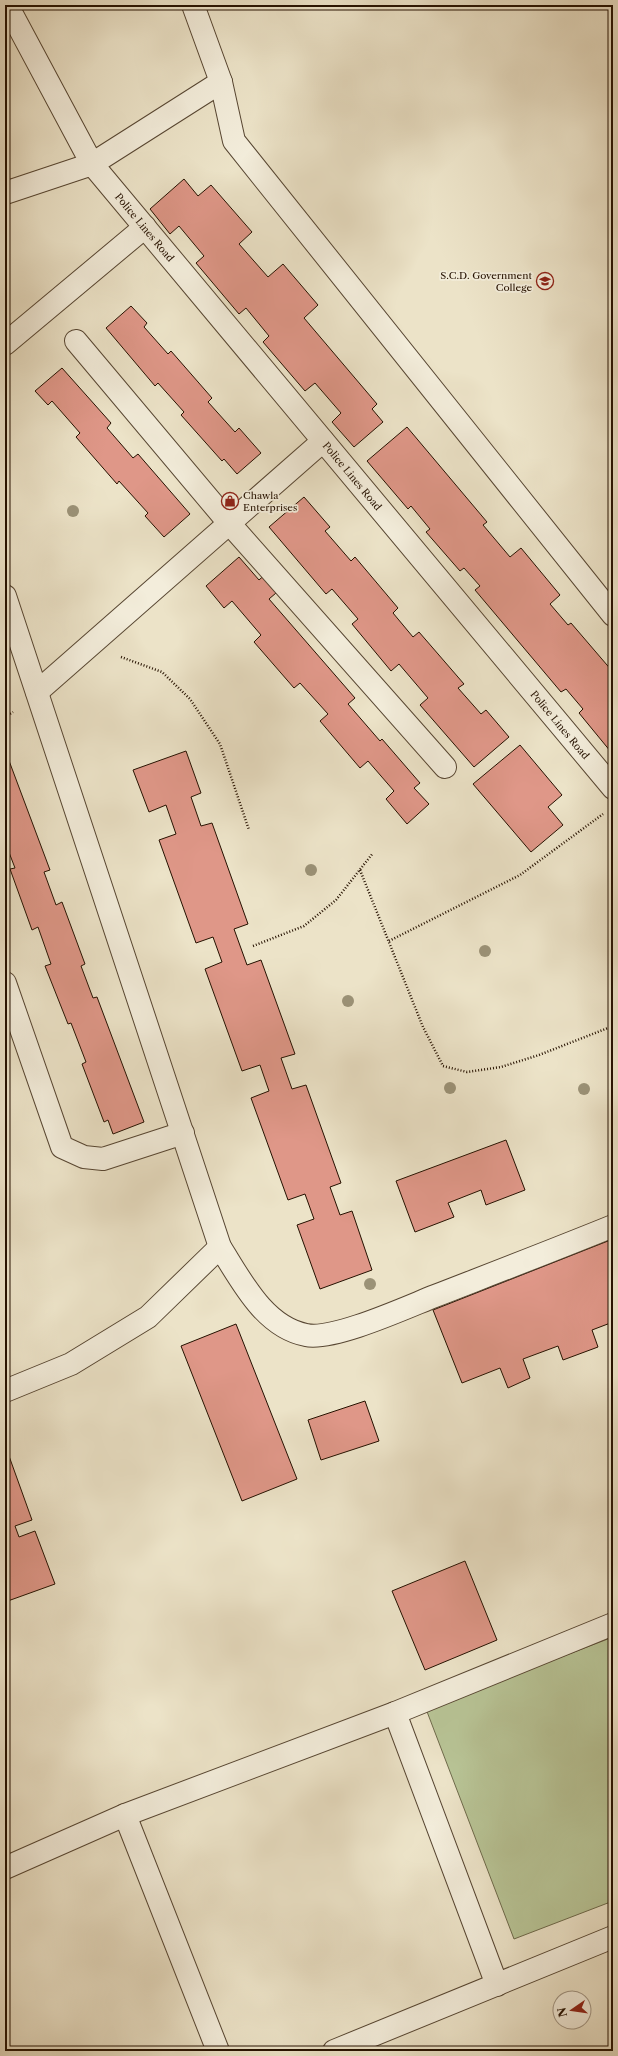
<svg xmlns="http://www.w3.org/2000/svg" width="618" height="2056" font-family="'Libre Caslon Text',serif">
	<rect width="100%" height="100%" fill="#ece3c8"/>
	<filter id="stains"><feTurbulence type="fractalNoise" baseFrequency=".005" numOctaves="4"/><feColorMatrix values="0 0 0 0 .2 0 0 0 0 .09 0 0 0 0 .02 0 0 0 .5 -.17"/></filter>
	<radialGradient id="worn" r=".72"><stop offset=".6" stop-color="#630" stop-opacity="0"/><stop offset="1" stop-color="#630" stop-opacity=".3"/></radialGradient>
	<!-- green -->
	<polygon fill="#b8c496" stroke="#6e6a4b" points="613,1637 613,1901 514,1939 426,1709"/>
	<!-- building -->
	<g fill="#df9788" stroke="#251100">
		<polygon points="184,179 198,196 211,185 252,232 239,244 268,277 283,264 318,305 304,318 377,404 372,409 383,422 354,447 332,422 341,413 315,383 305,391 263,342 269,336 246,308 239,314 196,263 204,256 179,226 170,234 150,209"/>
		<polygon points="131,306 147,323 144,327 168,354 171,351 212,398 208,402 235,432 239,428 261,453 237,474 224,459 222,461 181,415 184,412 158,383 155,386 106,328"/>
		<polygon points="62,368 111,423 107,428 133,458 138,454 190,514 164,537 145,516 148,513 119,481 117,484 76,437 80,433 52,401 48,405 35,391"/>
		<polygon points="407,427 487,522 483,525 510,557 521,548 560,595 550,604 568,625 571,623 613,672 613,751 611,752 579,713 583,709 566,689 561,692 475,590 480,586 464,568 460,571 426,532 430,529 411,506 408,509 367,461"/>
		<polygon points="304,497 330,527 325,531 351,561 355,557 398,608 393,613 413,637 419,632 464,684 458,688 481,714 486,710 509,737 474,767 420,705 428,698 399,664 391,671 352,624 358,619 332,589 326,594 269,527"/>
		<polygon points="239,557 259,580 269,571 283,587 269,599 355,698 348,704 380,741 382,739 420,783 414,788 429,804 407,824 386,799 394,791 368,761 360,768 320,721 328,714 300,683 294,688 254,642 261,635 232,601 224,608 206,586"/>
		<polygon points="520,745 562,795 548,807 563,825 531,852 473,784"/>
		<polygon points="5,750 50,870 44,872 56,905 62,902 85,964 81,966 93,998 97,997 144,1122 113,1134 108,1120 104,1122 82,1064 86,1062 71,1023 68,1024 45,966 51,964 38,927 32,930 10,869 15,868 5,842"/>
		<polygon points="186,751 201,793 191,797 201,826 212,823 248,924 234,929 247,965 261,960 295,1054 281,1058 292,1089 306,1085 341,1183 330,1187 340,1215 352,1211 372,1270 320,1289 297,1225 314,1219 305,1194 288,1200 251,1098 269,1091 260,1065 242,1071 205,969 222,962 213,937 196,943 159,840 176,834 166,805 149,812 133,770"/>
		<polygon points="506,1140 525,1190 486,1205 481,1190 448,1203 454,1217 415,1232 396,1181"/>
		<polygon points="613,1239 613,1322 592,1330 598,1347 563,1360 558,1346 523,1359 530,1378 508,1388 500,1368 462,1383 433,1310"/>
		<polygon points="236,1324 297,1479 242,1501 181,1346"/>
		<polygon points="365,1401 379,1441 321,1460 308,1420"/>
		<polygon points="9,1456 32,1520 15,1526 19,1537 35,1531 55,1584 5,1602 5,1458"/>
		<polygon points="465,1561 497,1640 425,1670 392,1591"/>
	</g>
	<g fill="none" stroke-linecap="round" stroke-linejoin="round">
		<!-- minor casing -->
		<g stroke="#574632" stroke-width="24">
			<g id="minor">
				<polyline points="7,5 92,164 221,82"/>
				<polyline points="193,5 221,82 234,141 613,615"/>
				<path id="s1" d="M5,193L92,164L613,788"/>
				<polyline points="76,341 229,523 445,767"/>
				<polyline points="5,344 145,227"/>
				<path d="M5,596L220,1247C241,1280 264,1327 306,1335C333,1341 407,1307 435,1296C494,1273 554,1250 613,1226"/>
				<polyline points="37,692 323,441"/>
				<polyline points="5,983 62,1147 84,1157 103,1159 183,1133"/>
				<polyline points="5,1391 71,1364 148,1317 220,1247"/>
				<polyline points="395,1713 497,1985"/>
				<polyline points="125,1815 218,2051"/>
				<polyline points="5,1868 125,1815 395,1713 613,1624"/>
				<polyline points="334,2051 613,1937"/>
			</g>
		</g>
		<!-- path -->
		<g stroke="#251100" stroke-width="2.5" stroke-dasharray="1 2" stroke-linecap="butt">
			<polyline points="121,657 162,672 190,699 220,744 249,830"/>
			<polyline points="5,717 13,712"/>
			<polyline points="360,870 423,1027 443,1066 467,1072 501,1067 539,1055 613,1026"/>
			<polyline points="389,941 520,875 603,814"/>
			<polyline points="253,946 304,926 336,900 373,853"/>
		</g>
		<!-- minor -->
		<use href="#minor" stroke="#f3eddb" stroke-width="22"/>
	</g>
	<!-- trees -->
	<g fill="#9b9277">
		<circle cx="73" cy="511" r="6"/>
		<circle cx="311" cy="870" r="6"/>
		<circle cx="485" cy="951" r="6"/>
		<circle cx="348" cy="1001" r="6"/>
		<circle cx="450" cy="1088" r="6"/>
		<circle cx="584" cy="1089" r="6"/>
		<circle cx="370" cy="1284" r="6"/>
	</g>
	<!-- icons -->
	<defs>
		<g id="university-ring" transform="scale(0.9)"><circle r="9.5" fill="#f3eddb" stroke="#8f2418" stroke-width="1.5"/><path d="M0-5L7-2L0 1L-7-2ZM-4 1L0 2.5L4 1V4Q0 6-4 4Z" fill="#8f2418"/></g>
		<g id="shop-ring" transform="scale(0.9)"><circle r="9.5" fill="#f3eddb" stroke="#8f2418" stroke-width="1.5"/><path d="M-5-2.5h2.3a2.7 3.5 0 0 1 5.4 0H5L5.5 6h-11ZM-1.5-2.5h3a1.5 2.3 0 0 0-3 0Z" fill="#8f2418"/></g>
	</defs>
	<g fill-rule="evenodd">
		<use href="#university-ring" x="545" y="281"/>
		<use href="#shop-ring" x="230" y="501"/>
	</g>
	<g text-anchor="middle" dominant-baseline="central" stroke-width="3.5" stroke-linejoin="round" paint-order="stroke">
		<!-- street labels -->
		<g font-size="10" fill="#251100" stroke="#f3eddb">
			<text stroke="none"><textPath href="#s1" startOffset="174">Police Lines Road</textPath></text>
			<text stroke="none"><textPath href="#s1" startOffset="498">Police Lines Road</textPath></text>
			<text stroke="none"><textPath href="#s1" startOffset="822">Police Lines Road</textPath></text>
		</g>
		<!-- poi labels -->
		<g font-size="10" fill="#251100" stroke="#f3eddb" text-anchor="end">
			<text x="532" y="275">S.C.D. Government<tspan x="532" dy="12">College</tspan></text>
			<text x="243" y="495" text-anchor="start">Chawla<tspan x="243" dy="12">Enterprises</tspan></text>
		</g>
	</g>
	<!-- margin -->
	<rect width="618" height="2056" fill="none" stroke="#ece3c8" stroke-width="20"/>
	<rect x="6" y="6" width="606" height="2044" fill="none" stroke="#251100" stroke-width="2"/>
	<rect x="10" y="10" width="598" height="2036" fill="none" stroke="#251100"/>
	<!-- north arrow -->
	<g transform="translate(572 2010) rotate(257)"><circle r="19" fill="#f3eddb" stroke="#a19583"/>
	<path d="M0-3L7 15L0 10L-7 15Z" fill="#8f2418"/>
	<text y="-6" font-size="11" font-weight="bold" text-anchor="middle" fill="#251100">N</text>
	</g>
	<rect width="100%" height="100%" filter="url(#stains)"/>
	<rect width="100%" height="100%" fill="url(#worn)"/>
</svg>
